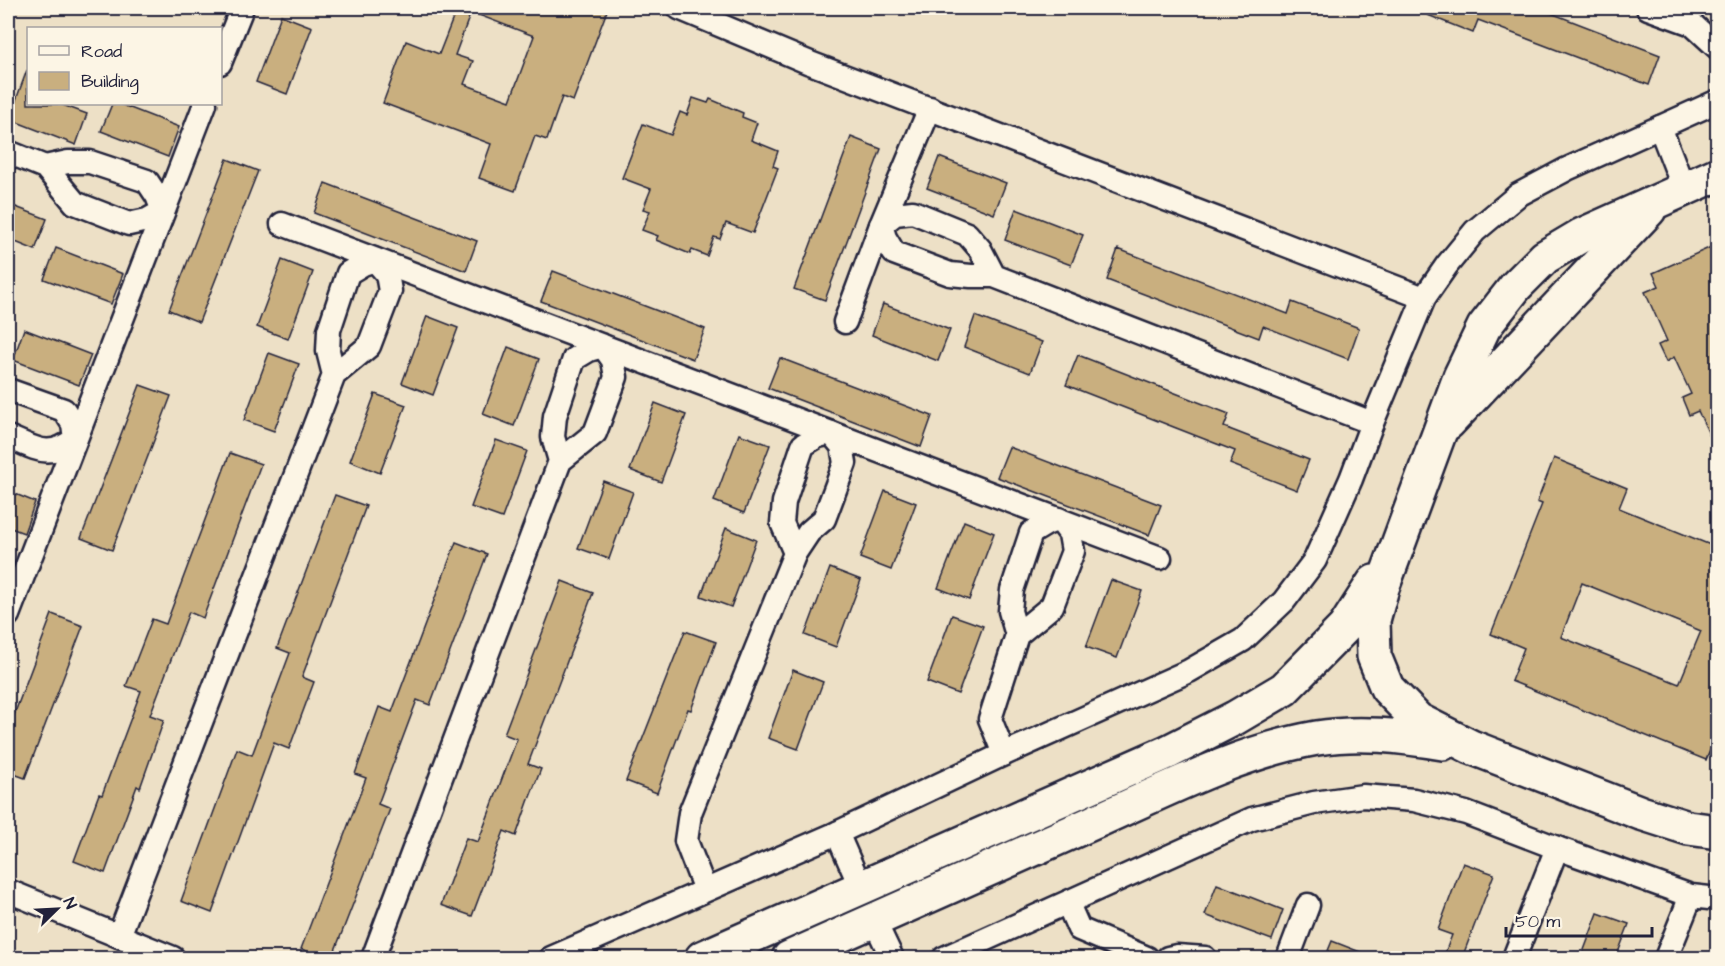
<svg xmlns="http://www.w3.org/2000/svg" width="1725" height="966" font-family="'Architects Daughter',sans-serif">
	<rect width="100%" height="100%" fill="#ede0c6"/>
	<filter id="ink" filterUnits="userSpaceOnUse"><feTurbulence type="fractalNoise" baseFrequency=".0167" numOctaves="2"/><feDisplacementMap in="SourceGraphic" scale="12" xChannelSelector="R" yChannelSelector="G"/><feConvolveMatrix kernelMatrix="1 2 1 2 8 2 1 2 1" color-interpolation-filters="sRGB"/></filter>
	<g filter="url(#ink)">
		<!-- building -->
		<g fill="#c9af7f" stroke="#22223b" stroke-width="1.5" fill-rule="evenodd">
			<path d="M457,8H608L573,101L562,97L547,140L535,136L515,191L479,178L491,144L383,103L406,41L439,54ZM471,12L534,36L510,101L464,84L473,61L455,55Z"/>
			<polygon points="1410,8 1538,8 1660,55 1649,85 1478,20 1473,33"/>
			<polygon points="281,15 312,27 287,94 256,82"/>
			<polygon points="27,70 28,104 60,104 87,114 76,145 9,119"/>
			<polygon points="693,98 708,103 710,99 743,113 742,117 757,123 751,140 778,151 773,166 778,168 753,233 726,223 720,239 714,237 707,256 692,250 690,254 656,240 658,236 642,230 650,211 643,209 651,189 622,178 643,124 671,135 680,112 687,115"/>
			<polygon points="112,104 120,104 179,127 168,157 101,131"/>
			<polygon points="851,137 881,149 825,300 794,289"/>
			<polygon points="939,157 1006,183 994,214 927,188"/>
			<polygon points="227,159 258,171 199,322 169,310"/>
			<polygon points="325,183 477,241 466,271 314,213"/>
			<polygon points="8,204 47,219 35,250 8,239"/>
			<polygon points="1016,209 1083,235 1071,265 1005,240"/>
			<polygon points="1718,244 1718,453 1698,411 1689,415 1682,398 1691,394 1674,357 1666,362 1658,345 1667,341 1645,292 1659,286 1653,273"/>
			<polygon points="56,248 123,274 111,304 44,279"/>
			<polygon points="1118,249 1288,314 1292,302 1359,328 1348,359 1263,326 1259,338 1107,280"/>
			<polygon points="282,260 313,272 288,339 257,327"/>
			<polygon points="553,271 705,329 693,359 541,301"/>
			<polygon points="883,304 950,330 938,361 872,335"/>
			<polygon points="427,316 458,328 433,395 402,383"/>
			<polygon points="975,316 1042,342 1030,373 964,347"/>
			<polygon points="24,329 91,355 79,385 13,360"/>
			<polygon points="508,347 539,359 514,426 483,414"/>
			<polygon points="269,353 299,364 274,431 244,420"/>
			<polygon points="1078,355 1229,414 1224,427 1309,460 1297,490 1230,464 1235,451 1066,385"/>
			<polygon points="780,358 932,416 921,447 768,388"/>
			<polygon points="140,385 171,396 112,550 81,538"/>
			<polygon points="375,394 406,405 380,473 350,461"/>
			<polygon points="655,403 686,415 661,482 630,470"/>
			<polygon points="739,434 770,445 744,513 714,501"/>
			<polygon points="496,440 527,451 502,518 471,507"/>
			<polygon points="1009,447 1161,505 1149,535 997,477"/>
			<polygon points="230,453 261,464 203,618 189,612 150,715 164,720 140,788 137,786 105,873 74,861 99,794 102,795 141,691 126,686 152,619 166,624"/>
			<path d="M1554,458L1627,488L1619,508L1718,548V731L1706,760L1511,681L1524,648L1491,634L1542,504L1537,502ZM1582,583L1701,631L1679,684L1561,637Z"/>
			<polygon points="603,481 633,492 609,559 578,548"/>
			<polygon points="8,491 35,502 24,533 8,527"/>
			<polygon points="885,491 916,503 891,570 860,558"/>
			<polygon points="335,495 366,506 302,677 314,682 289,749 274,743 212,913 181,901 237,749 252,755 290,653 277,648"/>
			<polygon points="964,521 994,533 969,600 938,588"/>
			<polygon points="726,528 756,540 731,607 701,596"/>
			<polygon points="456,542 487,554 430,705 417,700 378,804 390,809 332,958 325,958 301,949 366,778 355,774 379,707 392,712"/>
			<polygon points="830,568 861,580 836,647 805,635"/>
			<polygon points="1111,580 1142,591 1117,658 1086,647"/>
			<polygon points="562,581 593,593 528,764 541,769 528,802 516,836 504,831 472,916 441,905 466,838 478,842 517,739 504,734"/>
			<polygon points="52,614 83,626 25,778 8,772 8,731"/>
			<polygon points="952,615 983,626 958,694 927,682"/>
			<polygon points="685,631 716,642 691,710 688,709 657,793 626,781"/>
			<polygon points="793,670 823,682 798,749 768,738"/>
			<polygon points="1463,863 1494,874 1462,958 1443,958 1452,935 1438,930"/>
			<polygon points="1217,884 1283,910 1272,940 1205,915"/>
			<polygon points="1598,913 1629,924 1616,958 1581,958"/>
			<polygon points="1332,941 1373,957 1373,958 1325,958"/>
		</g>
		<g fill="none" stroke-linecap="round" stroke-linejoin="round">
			<!-- street casing -->
			<g stroke="#22223b" stroke-width="27">
				<g id="street">
					<polyline points="679,8 810,63 1424,298"/>
					<polyline points="1648,8 1692,24 1718,48"/>
					<polyline points="220,63 242,8"/>
					<polyline points="1660,127 1684,189"/>
					<polyline points="8,152 45,167 75,203 129,224 147,220 163,211 157,196 147,181 90,162 68,162 45,167"/>
					<polyline points="282,224 1160,558"/>
					<polyline points="994,276 980,249 967,234 913,212 895,214 881,225 885,238 894,253 950,274 971,276 994,276 1372,423"/>
					<polyline points="845,322 881,225 930,108"/>
					<path d="M8,390L64,410L73,424L75,439C48,460 36,448 8,437"/>
					<polyline points="8,615 205,104"/>
					<polyline points="1004,754 990,719 1017,635 1010,611 1012,590 1031,533 1046,524 1059,519 1070,534 1073,551 1052,606 1017,635"/>
					<polyline points="837,833 861,888"/>
					<polyline points="705,890 686,841 690,813 795,553 809,532 824,519 845,463 842,446 831,433 818,436 803,445 784,502 782,523 795,553"/>
					<polyline points="8,891 173,958"/>
					<polyline points="1068,904 1079,929 1147,958"/>
					<polyline points="874,920 892,958"/>
					<polyline points="119,936 334,375 369,346 390,291 387,274 375,260 363,264 348,273 329,330 328,351 334,375"/>
					<polyline points="373,958 560,461 595,433 616,377 613,360 603,346 589,350 574,359 555,416 553,437 560,461"/>
					<polyline points="551,958 837,833 1004,754 1189,671 1243,640 1284,601 1315,560 1351,479 1372,423 1424,298 1447,265 1475,231 1518,195 1567,169 1718,101"/>
					<polyline points="944,958 1252,819 1314,803 1363,796 1414,800 1466,813 1557,848 1691,896 1718,899"/>
					<polyline points="1168,958 1177,956 1205,958"/>
					<polyline points="1288,958 1308,905"/>
					<polyline points="1514,958 1557,848"/>
					<polyline points="1666,958 1691,896"/>
				</g>
			</g>
			<!-- secondary casing -->
			<g stroke="#22223b" stroke-width="38">
				<g id="secondary">
					<polyline points="1718,174 1582,235 1545,257 1516,286 1484,327 1460,377 1382,588 1373,620 1374,656 1387,688 1418,720 1471,747 1641,813 1688,828 1718,832"/>
					<polyline points="1448,423 1649,210"/>
					<polyline points="702,958 1168,752 1235,718 1284,689 1345,627 1374,582"/>
					<path d="M789,958C890,913 991,868 1092,823C1164,791 1238,752 1317,738C1359,731 1401,736 1443,743"/>
				</g>
			</g>
			<!-- street -->
			<use href="#street" stroke="#fcf5e5" stroke-width="22"/>
			<!-- secondary -->
			<use href="#secondary" stroke="#fcf5e5" stroke-width="33"/>
		</g>
	</g>
	<!-- margin -->
	<rect width="1725" height="966" fill="none" stroke="#fcf5e5" stroke-width="30"/>
	<rect x="15" y="15" width="1695" height="936" fill="none" stroke="#22223b" stroke-width="2" filter="url(#ink)"/>
	<!-- legend -->
	<rect x="27" y="27" width="195" height="78" fill="#fcf5e5" stroke="#a5a1a1" stroke-width="1.5"/>
	<rect x="39" y="46" width="30" height="9" fill="#fcf5e5" stroke="#a5a1a1" stroke-width="1.5"/>
	<text x="81" y="57" font-size="18" fill="#22223b">Road</text>
	<rect x="39" y="72" width="30" height="18" fill="#c9af7f" stroke="#a5a1a1" stroke-width="1.5"/>
	<text x="81" y="87" font-size="18" fill="#22223b">Building</text>
	<!-- north arrow -->
	<g transform="translate(57 909) rotate(66)" stroke="#fcf5e5" stroke-width="4.5" paint-order="stroke">
	<path d="M0-4.5L10 22L0 15L-10 22Z" fill="#22223b"/>
	<text y="-9" font-size="16" font-weight="bold" text-anchor="middle" fill="#22223b">N</text>
	</g>
	<!-- scale -->
	<path d="M1506 927v9h146v-9" fill="none" stroke="#22223b" stroke-width="3"/>
	<text x="1515" y="927" font-size="18" fill="#22223b" stroke="#fcf5e5" stroke-width="4.5" paint-order="stroke">50 m</text>
</svg>
